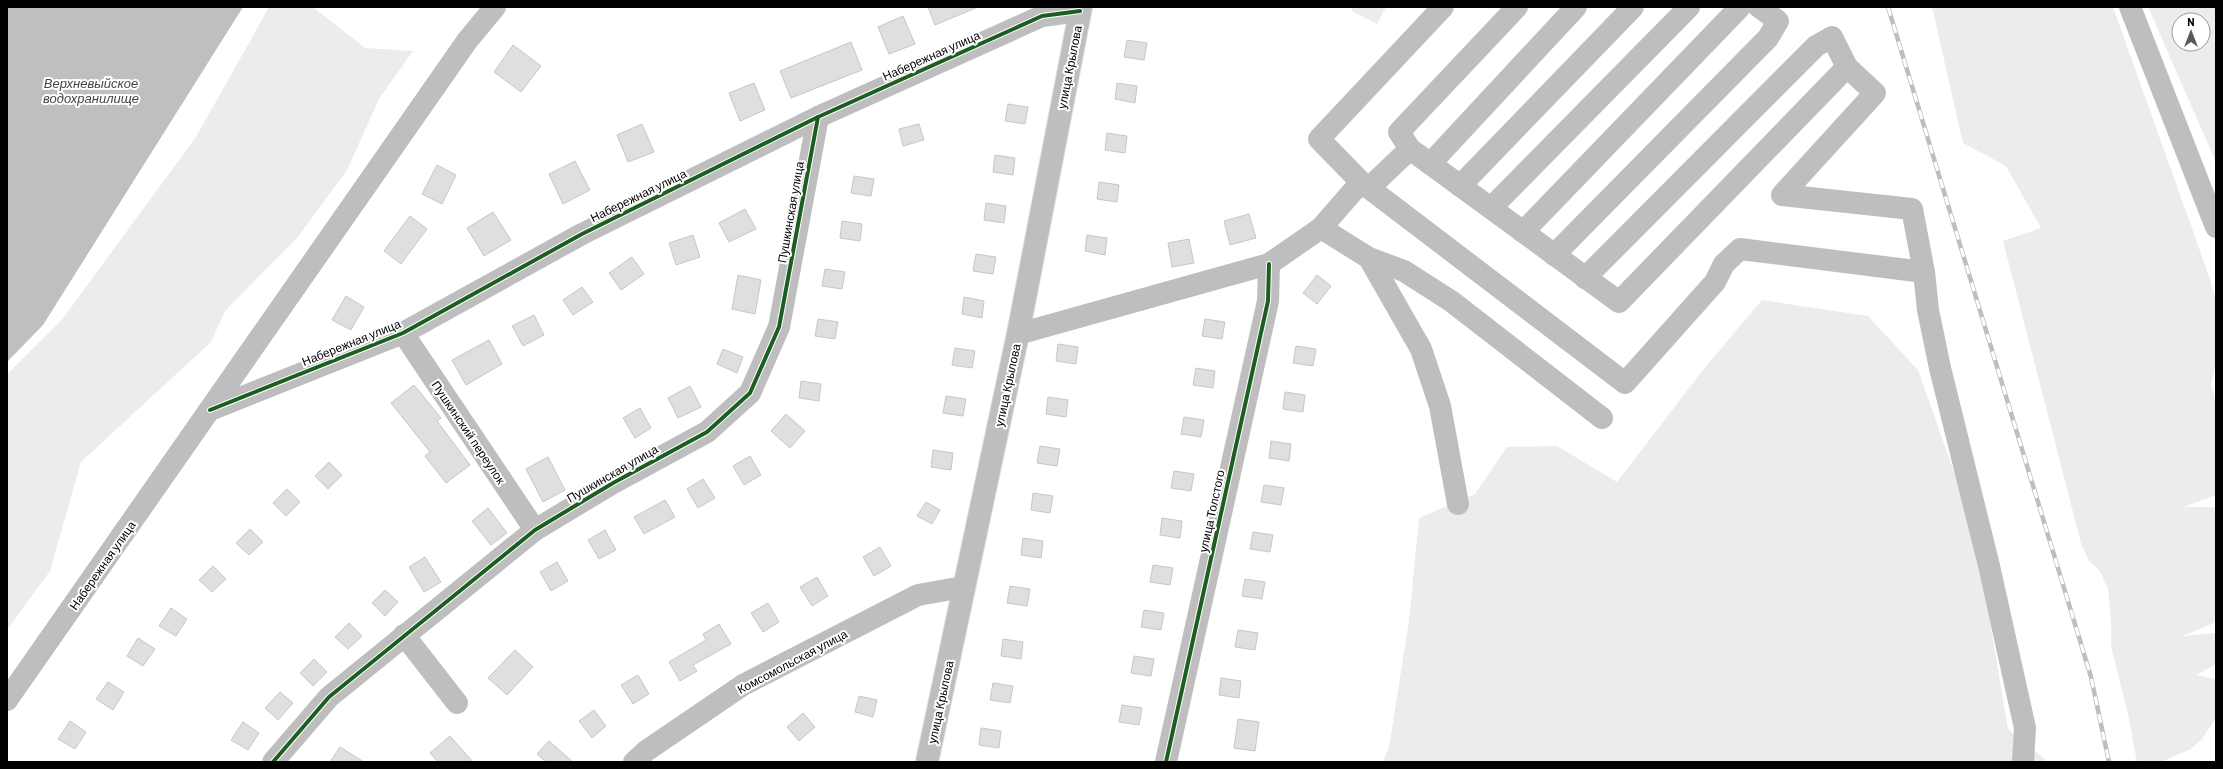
<svg xmlns="http://www.w3.org/2000/svg" width="2223" height="769" font-family="Barlow,sans-serif">
	<rect width="100%" height="100%" fill="#fff"/>
	<!-- green -->
	<g fill="#ececec" fill-rule="evenodd">
		<polygon points="269,7 313,7 365,48 413,51 379,99 347,170 297,238 225,311 211,342 81,462 50,571 7,630 7,374 61,321 196,137"/>
		<polygon points="1351,7 1386,7 1377,24 1353,12"/>
		<polygon points="1932,7 2113,7 2210,279 2216,301 2216,366 2211,384 2216,400 2216,495 2184,507 2216,507 2216,622 2183,636 2216,633 2216,664 2196,675 2216,679 2216,718 2202,739 2191,749 2161,762 2137,762 2128,714 2111,646 2111,619 2108,589 2099,570 2089,561 2081,543 2003,241 2041,228 2006,166 1963,143"/>
		<path d="M2148,7H2216V162ZM2179,20H2203V44H2179Z"/>
		<polygon points="1762,300 1868,316 1918,370 1958,483 1990,622 2008,729 2048,762 1383,762 1389,747 1409,621 1419,518 1475,494 1507,447 1557,446 1617,482 1703,370"/>
	</g>
	<!-- water -->
	<polygon fill="#bfbfbf" points="7,7 243,7 43,325 7,362"/>
	<!-- building -->
	<g fill="#dfdfdf" stroke="#c7c7c7">
		<polygon points="928,7 978,7 935,25"/>
		<polygon points="903,16 915,44 889,54 878,27"/>
		<polygon points="1127,40 1147,43 1144,60 1124,57"/>
		<polygon points="851,42 862,70 791,98 780,71"/>
		<polygon points="513,45 541,66 521,92 494,72"/>
		<polygon points="754,83 765,110 740,121 729,93"/>
		<polygon points="1117,83 1137,86 1135,103 1115,99"/>
		<polygon points="1008,104 1028,107 1025,124 1005,121"/>
		<polygon points="642,124 654,152 628,162 617,135"/>
		<polygon points="919,124 924,140 903,146 899,129"/>
		<polygon points="1107,133 1127,136 1125,153 1105,150"/>
		<polygon points="995,155 1015,158 1013,175 993,172"/>
		<polygon points="575,161 590,190 563,204 549,174"/>
		<polygon points="437,165 456,175 442,204 422,194"/>
		<polygon points="854,176 874,179 871,196 851,193"/>
		<polygon points="1099,182 1119,185 1117,202 1097,199"/>
		<polygon points="986,203 1006,206 1004,223 984,220"/>
		<polygon points="745,209 756,229 729,242 719,223"/>
		<polygon points="493,212 511,240 484,256 467,228"/>
		<polygon points="1249,214 1256,238 1230,245 1224,221"/>
		<polygon points="410,216 427,229 401,264 384,251"/>
		<polygon points="842,221 862,224 860,241 840,238"/>
		<polygon points="693,235 700,257 676,265 669,243"/>
		<polygon points="1087,235 1107,238 1105,255 1085,251"/>
		<polygon points="1189,239 1194,263 1172,267 1168,243"/>
		<polygon points="976,254 996,257 993,274 973,271"/>
		<polygon points="632,257 644,274 621,290 609,273"/>
		<polygon points="825,269 845,272 842,289 822,286"/>
		<polygon points="738,275 761,280 755,314 732,309"/>
		<polygon points="1317,275 1331,286 1317,304 1303,293"/>
		<polygon points="582,287 593,302 573,315 563,300"/>
		<polygon points="346,296 364,307 351,330 332,320"/>
		<polygon points="964,297 984,301 982,318 962,314"/>
		<polygon points="534,315 544,335 523,346 512,326"/>
		<polygon points="818,319 838,322 835,339 815,336"/>
		<polygon points="1205,319 1225,322 1222,339 1202,336"/>
		<polygon points="489,340 502,364 466,385 452,360"/>
		<polygon points="1058,344 1078,347 1076,364 1056,361"/>
		<polygon points="1296,346 1316,349 1313,366 1293,363"/>
		<polygon points="955,348 975,351 972,368 952,365"/>
		<polygon points="723,349 743,357 737,373 717,364"/>
		<polygon points="1196,368 1215,371 1213,388 1193,385"/>
		<polygon points="801,381 821,384 819,401 799,398"/>
		<polygon points="414,385 441,418 437,421 470,465 446,483 425,456 430,452 391,403"/>
		<polygon points="690,386 701,407 678,418 668,398"/>
		<polygon points="1285,392 1305,395 1303,412 1283,409"/>
		<polygon points="946,396 966,399 963,416 943,413"/>
		<polygon points="1048,397 1068,400 1066,417 1046,414"/>
		<polygon points="640,408 651,428 635,438 623,418"/>
		<polygon points="786,414 805,431 790,448 771,431"/>
		<polygon points="1184,417 1204,420 1201,437 1181,434"/>
		<polygon points="1271,441 1291,444 1289,461 1269,458"/>
		<polygon points="1040,446 1060,449 1057,466 1037,463"/>
		<polygon points="933,450 953,453 951,470 931,467"/>
		<polygon points="750,456 761,475 744,485 733,466"/>
		<polygon points="548,457 565,490 543,502 526,469"/>
		<polygon points="329,462 342,475 328,489 315,476"/>
		<polygon points="1174,471 1194,474 1191,491 1171,488"/>
		<polygon points="703,479 715,498 698,508 687,489"/>
		<polygon points="1264,485 1284,488 1281,505 1261,502"/>
		<polygon points="287,489 300,502 286,516 273,503"/>
		<polygon points="1033,493 1053,496 1050,513 1031,510"/>
		<polygon points="665,500 675,517 644,534 634,517"/>
		<polygon points="926,502 940,510 932,524 917,516"/>
		<polygon points="488,508 507,533 491,545 472,521"/>
		<polygon points="1162,518 1182,521 1180,538 1160,535"/>
		<polygon points="250,529 263,542 249,555 236,543"/>
		<polygon points="605,530 616,550 599,559 588,540"/>
		<polygon points="1253,532 1273,535 1270,552 1250,549"/>
		<polygon points="1023,538 1043,541 1041,558 1021,555"/>
		<polygon points="880,547 891,566 874,576 863,557"/>
		<polygon points="425,557 441,582 424,592 409,567"/>
		<polygon points="557,562 568,581 551,591 540,572"/>
		<polygon points="1153,565 1173,568 1170,585 1150,582"/>
		<polygon points="213,566 226,579 212,592 199,580"/>
		<polygon points="817,577 828,596 812,606 800,587"/>
		<polygon points="1245,579 1265,582 1262,599 1242,596"/>
		<polygon points="1010,586 1030,589 1027,606 1007,603"/>
		<polygon points="385,590 398,602 385,616 372,603"/>
		<polygon points="768,603 779,622 763,632 751,613"/>
		<polygon points="171,608 187,619 176,636 159,626"/>
		<polygon points="1144,610 1164,613 1161,630 1141,627"/>
		<polygon points="349,623 362,636 348,649 335,637"/>
		<polygon points="719,624 731,644 693,665 697,671 680,681 669,662 706,640 703,634"/>
		<polygon points="1238,630 1258,633 1255,650 1235,647"/>
		<polygon points="138,638 155,649 143,666 127,656"/>
		<polygon points="1003,639 1023,642 1021,659 1001,656"/>
		<polygon points="515,650 533,667 507,695 488,678"/>
		<polygon points="1134,656 1154,659 1151,676 1131,673"/>
		<polygon points="314,659 327,672 313,686 300,673"/>
		<polygon points="638,675 649,694 633,704 621,685"/>
		<polygon points="1221,678 1241,681 1239,698 1219,695"/>
		<polygon points="108,682 124,692 113,710 96,699"/>
		<polygon points="993,683 1013,686 1010,703 990,700"/>
		<polygon points="280,692 293,703 278,720 265,708"/>
		<polygon points="859,696 877,700 873,717 855,712"/>
		<polygon points="1122,705 1142,708 1139,725 1119,722"/>
		<polygon points="594,710 606,726 592,738 579,721"/>
		<polygon points="803,713 815,727 799,741 787,727"/>
		<polygon points="1238,719 1259,722 1255,751 1234,748"/>
		<polygon points="70,721 86,732 75,749 58,739"/>
		<polygon points="243,722 259,733 248,750 231,740"/>
		<polygon points="981,728 1001,731 999,748 979,745"/>
		<polygon points="450,736 473,762 438,762 430,753"/>
		<polygon points="549,741 573,762 546,762 537,754"/>
		<polygon points="340,747 364,762 330,762"/>
	</g>
	<g fill="none" stroke-linecap="round" stroke-linejoin="round">
		<!-- major casing -->
		<g stroke="#dbdbdb" stroke-width="24">
			<polyline id="major" points="927,762 1018,334 1081,7"/>
		</g>
		<!-- minor -->
		<g stroke="#bebebe" stroke-width="22">
			<polyline points="2130,7 2216,227"/>
			<polyline points="1410,149 1399,132 1517,7"/>
			<polyline points="1430,164 1576,7"/>
			<polyline points="1361,182 1319,139 1443,7"/>
			<polyline points="1460,186 1633,7"/>
			<polyline points="1369,188 1410,149 1619,302 1847,67"/>
			<polyline points="1491,208 1689,7"/>
			<polyline points="1321,228 1369,258 1421,349 1440,406 1458,504"/>
			<polyline points="1523,232 1740,7"/>
			<polyline points="1554,255 1768,38 1778,21 1759,7"/>
			<polyline points="1369,258 1404,271 1451,301 1602,418"/>
			<polyline points="1585,278 1816,46 1832,37 1847,67 1875,93 1782,195 1912,209 1924,272 1928,310 1940,368 1989,566 2025,728 2023,762"/>
			<polyline points="403,333 535,530"/>
			<polyline points="1018,334 1269,264 1321,228 1361,182 1625,383 1715,282 1724,264 1740,249 1924,272"/>
			<polyline points="210,410 403,333 582,234 818,117 1042,16 1080,11"/>
			<polyline points="404,635 457,703"/>
			<polyline points="7,700 467,41 495,7"/>
			<polyline points="273,762 329,697 535,530 613,483 707,432 750,393 779,327 818,117"/>
			<polyline points="634,762 646,751 743,685 918,595 963,587"/>
			<polyline points="1166,762 1268,301 1269,264"/>
		</g>
		<!-- major -->
		<use href="#major" stroke="#bebebe" stroke-width="22"/>
		<!-- rail casing -->
		<g stroke="#bebebe" stroke-width="4.5">
			<polyline id="rail" points="1888,7 2091,677 2109,762"/>
		</g>
		<!-- rail -->
		<use href="#rail" stroke="#fff" stroke-width="3" stroke-dasharray="9" stroke-linecap="butt"/>
		<!-- cycleway casing -->
		<g stroke="#fff" stroke-width="6">
			<g id="cycleway">
				<polyline points="210,410 403,333 582,234 818,117 1042,16 1080,11"/>
				<polyline points="273,762 329,697 535,530 613,483 707,432 750,393 779,327 818,117"/>
				<polyline points="1166,762 1268,301 1269,264"/>
			</g>
		</g>
		<!-- cycleway -->
		<use href="#cycleway" stroke="#1b5e20" stroke-width="4"/>
	</g>
	<g text-anchor="middle" dominant-baseline="central" stroke-width="4" stroke-linejoin="round" paint-order="stroke">
		<!-- street labels -->
		<g font-size="12" fill="#000" stroke="#fff">
			<text transform="translate(931 55) rotate(-24)">Набережная улица</text>
			<text transform="translate(1069 67) rotate(-79)">улица Крылова</text>
			<text transform="translate(638 195) rotate(-26)">Набережная улица</text>
			<text transform="translate(790 212) rotate(-80)">Пушкинская улица</text>
			<text transform="translate(351 342) rotate(-22)">Набережная улица</text>
			<text transform="translate(1007 385) rotate(-78)">улица Крылова</text>
			<text transform="translate(469 432) rotate(56)">Пушкинский переулок</text>
			<text transform="translate(612 473) rotate(-30)">Пушкинская улица</text>
			<text transform="translate(1211 511) rotate(-78)">улица Толстого</text>
			<text transform="translate(102 565) rotate(-55)">Набережная улица</text>
			<text transform="translate(792 661) rotate(-28)">Комсомольская улица</text>
			<text transform="translate(940 702) rotate(-78)">улица Крылова</text>
		</g>
		<!-- water labels -->
		<g font-size="13" font-style="italic" fill="#444" stroke="#fff">
			<text x="91" y="83">Верхневыйское<tspan x="91" dy="15">водохранилище</tspan></text>
		</g>
	</g>
	<!-- border -->
	<rect width="2223" height="769" fill="none" stroke="#000000" stroke-width="16"/>
	<!-- north arrow -->
	<g transform="translate(2191 32)"><circle r="19" fill="#ffffff" stroke="#999999"/>
	<path d="M0-3L7 15L0 10L-7 15Z" fill="#595959"/>
	<text y="-6" font-size="11" font-weight="bold" text-anchor="middle" fill="#000000">N</text>
	</g>
</svg>
